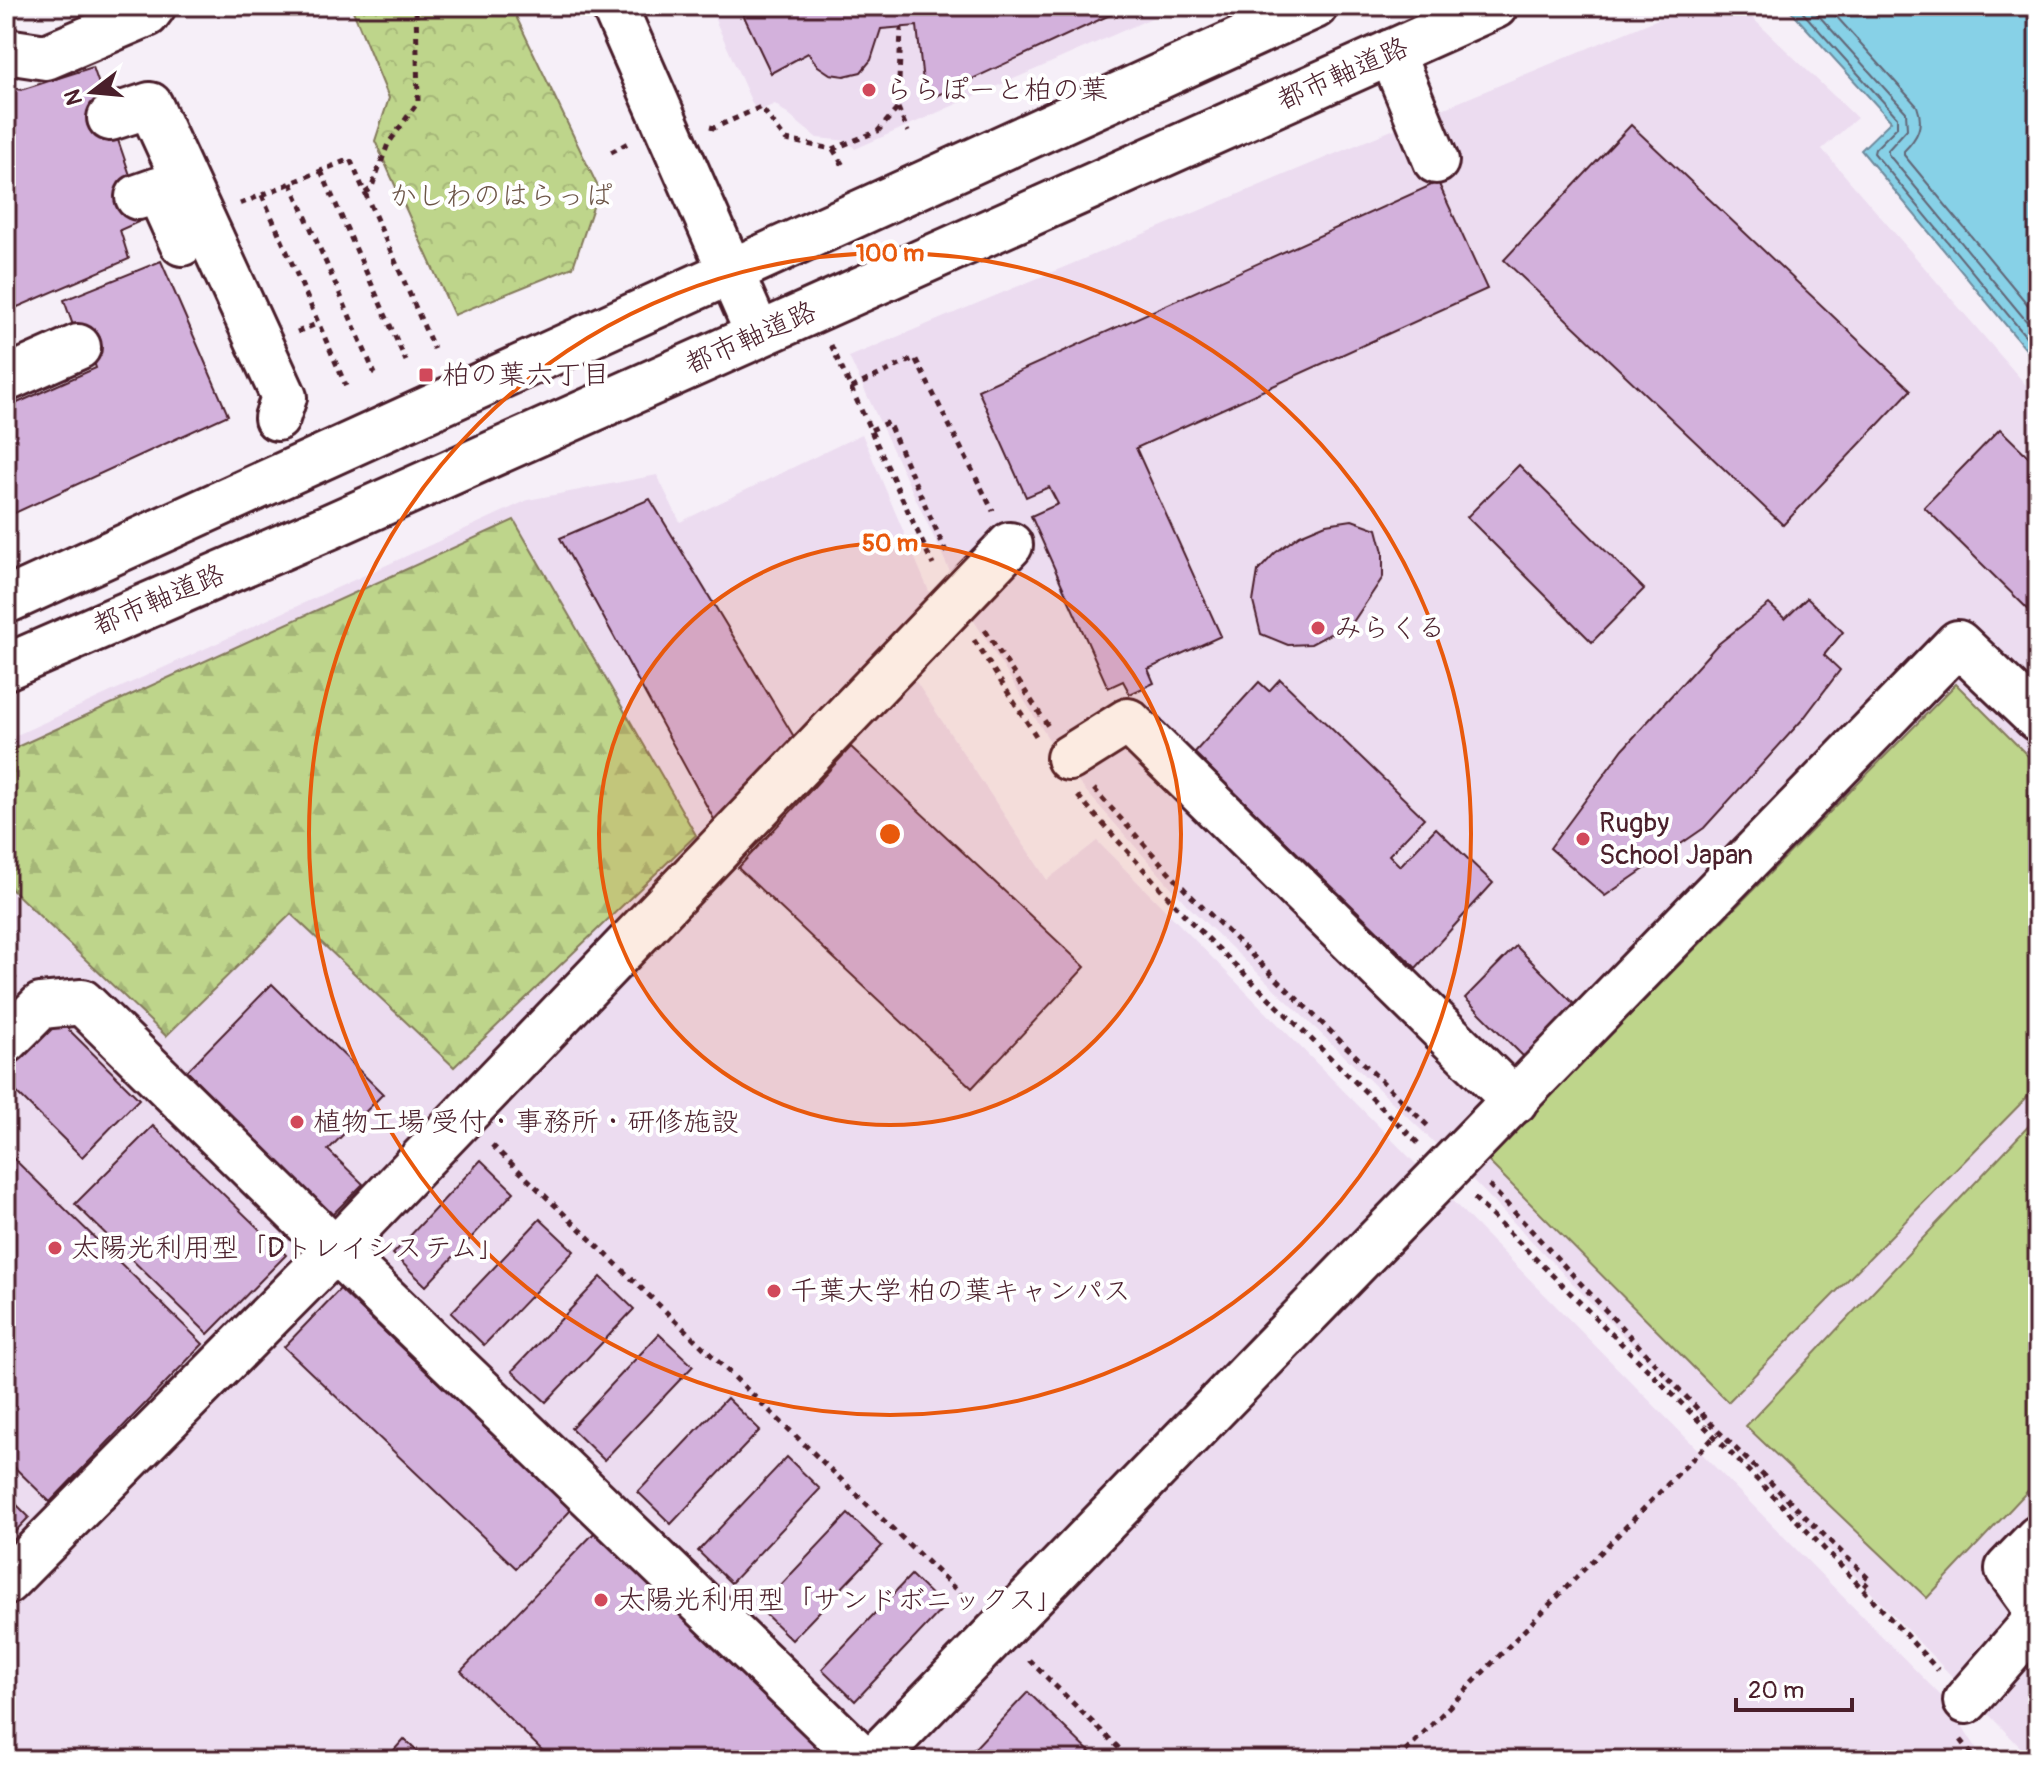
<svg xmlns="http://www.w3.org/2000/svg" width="2044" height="1766" font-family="Pangolin,'Klee One',sans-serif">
	<defs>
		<pattern id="forest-firs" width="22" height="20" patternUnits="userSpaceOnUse" patternTransform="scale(2)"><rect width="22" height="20" fill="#bed58b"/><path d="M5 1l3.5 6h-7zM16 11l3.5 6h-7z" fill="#a5b678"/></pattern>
		<pattern id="park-crowns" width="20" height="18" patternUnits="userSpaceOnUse" patternTransform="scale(2)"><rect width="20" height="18" fill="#bed58b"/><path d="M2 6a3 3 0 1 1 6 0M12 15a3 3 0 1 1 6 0" fill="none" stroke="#a5b678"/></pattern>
	</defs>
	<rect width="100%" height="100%" fill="#f6eff8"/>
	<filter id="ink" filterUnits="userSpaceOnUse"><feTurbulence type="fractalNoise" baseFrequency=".0125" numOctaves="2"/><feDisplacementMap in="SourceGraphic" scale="16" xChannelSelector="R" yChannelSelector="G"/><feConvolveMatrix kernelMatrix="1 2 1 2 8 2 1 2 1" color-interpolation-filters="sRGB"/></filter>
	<g filter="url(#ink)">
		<!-- built -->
		<g fill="#ecdcf0">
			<polygon points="709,6 1179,6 855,149 848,141 817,138 775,104 756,112"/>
			<polygon points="1689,6 1740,6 1857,118 1822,149 2038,399 2038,1739 2024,1751 1468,1175 1187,905 1070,773 971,616 849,357"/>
			<polygon points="862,434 936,608 897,653 1047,880 1097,841 1947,1702 1984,1760 6,1760 6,740 528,500 657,475 680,522"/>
		</g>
		<!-- forest -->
		<polygon fill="url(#forest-firs)" stroke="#847a5b" stroke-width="2" points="514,520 696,835 454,1067 291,914 166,1036 6,884 6,752"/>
		<!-- park -->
		<polygon fill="url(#park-crowns)" stroke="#847a5b" stroke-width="2" points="351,6 511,6 599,189 573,267 454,315 375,141 389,98"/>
		<!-- pitch -->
		<g fill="#bed58b" stroke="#847a5b" stroke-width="2">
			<polygon points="1956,684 2038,766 2038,1086 1728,1402 1487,1160"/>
			<polygon points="2038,1116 2038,1480 1927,1598 1746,1426"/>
		</g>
		<!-- water -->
		<polygon fill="#87d1e7" stroke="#6f8a9c" stroke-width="2" points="1786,6 2038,6 2038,364 1861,150 1891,121"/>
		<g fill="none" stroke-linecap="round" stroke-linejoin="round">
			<!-- shore -->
			<g stroke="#626676" stroke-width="2">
				<polyline points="1797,6 1897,117 1897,127 1875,149 1874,153 2038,351"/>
				<polyline points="1810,6 1906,112 1907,129 1888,150 1888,154 2038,335"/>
				<path d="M1827,6L1917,106C1924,125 1918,137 1904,151V155L2038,317"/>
			</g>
		</g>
		<!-- building -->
		<g fill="#d3b1dc" stroke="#4a1f2b" stroke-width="2">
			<polygon points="739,6 1129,6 925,101 917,26 881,29 871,60 861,72 844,76 830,74 818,66 808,53 771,73"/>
			<polygon points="93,67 145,219 120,230 129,259 6,312 6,85 21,90"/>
			<polygon points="1631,125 1911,390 1783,525 1504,260"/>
			<polygon points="1438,182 1487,289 1136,448 1221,636 1148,669 1154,683 1130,694 1123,681 1108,688 1031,516 1058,504 1049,487 1026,497 978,390"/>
			<polygon points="161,261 228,415 6,517 6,408 96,368 83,329 75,331 64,300"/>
			<polygon points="2000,429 2038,466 2038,619 1924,507"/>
			<polygon points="1519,465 1644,589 1592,642 1467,517"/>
			<polygon points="650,499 796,740 716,823 560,538"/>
			<polygon points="1352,520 1377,529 1383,552 1383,577 1353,622 1311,644 1288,645 1261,634 1253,602 1258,571 1275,553 1300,535 1326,524"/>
			<polygon points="1807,598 1843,632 1824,655 1840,670 1803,719 1704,828 1605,896 1550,848 1623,749 1717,645 1769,604 1785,619"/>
			<polygon points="1280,679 1424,818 1389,855 1400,866 1436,828 1493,883 1416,968 1194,753 1259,682 1269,691"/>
			<polygon points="851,747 1085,967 972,1088 738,868"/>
			<polygon points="1516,946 1575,1005 1524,1057 1465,998"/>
			<polygon points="6,968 16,978 6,988"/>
			<polygon points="272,984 383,1094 328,1150 363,1184 332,1215 187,1071"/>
			<polygon points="56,1017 139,1099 82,1157 6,1082 6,1069"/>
			<polygon points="153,1126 286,1255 208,1334 75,1204"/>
			<polygon points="6,1151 203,1344 50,1502 6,1459"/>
			<polygon points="481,1160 514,1192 426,1286 393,1254"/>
			<polygon points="540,1219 574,1251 484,1345 451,1313"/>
			<polygon points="601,1277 634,1309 546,1402 512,1371"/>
			<polygon points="340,1289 571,1510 516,1568 284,1347"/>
			<polygon points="659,1334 693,1366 604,1460 571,1428"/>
			<polygon points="727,1398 760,1430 671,1524 638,1492"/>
			<polygon points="787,1457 820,1489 731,1583 698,1551"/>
			<polygon points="6,1494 29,1517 6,1541"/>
			<polygon points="848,1514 882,1546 792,1640 759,1608"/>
			<polygon points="598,1529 836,1760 552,1760 461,1671"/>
			<polygon points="911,1575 944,1607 855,1701 822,1669"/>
			<polygon points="1028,1692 1098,1760 986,1760 974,1749"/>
			<polygon points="404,1739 426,1760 385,1760"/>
		</g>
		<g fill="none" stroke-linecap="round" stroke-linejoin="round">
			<!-- minor casing -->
			<g stroke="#4a1f2b" stroke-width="50">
				<g id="minor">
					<polyline points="614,6 758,334"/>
					<polyline points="6,51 46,57 147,14 153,6"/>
					<polyline points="1391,52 1436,161"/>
					<polyline points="110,118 150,105 284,397 277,418"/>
					<polyline points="138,197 158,190 182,243"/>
					<polyline points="6,379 78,347"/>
					<polyline points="1069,758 1128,721 1515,1101"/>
					<polyline points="6,1041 41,1006 82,1002 335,1250 864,1760"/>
					<polyline points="6,1582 335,1250 1010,545"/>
					<polyline points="1966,1701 2032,1625 2034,1605 2008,1569 2038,1538"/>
					<polyline points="873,1760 1958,643 2038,719"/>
				</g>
			</g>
			<!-- major casing -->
			<g stroke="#4a1f2b" stroke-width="50">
				<g id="major">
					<polyline points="6,601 1315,6"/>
					<polyline points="6,667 331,526 1495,6"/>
				</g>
			</g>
			<!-- path -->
			<g stroke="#4a1f2b" stroke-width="5" stroke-dasharray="6 6" stroke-linecap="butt">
				<polyline points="898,108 908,132"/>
				<polyline points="710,127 714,128 761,107 786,140 833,149 878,131 898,108 901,28"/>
				<polyline points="833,149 844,167"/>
				<polyline points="611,152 628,143"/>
				<polyline points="321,171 406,361"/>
				<polyline points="291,183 375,374"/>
				<polyline points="365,193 371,189 388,144 418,102 416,6"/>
				<polyline points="262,195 346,386"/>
				<polyline points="240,204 350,159 434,349"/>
				<polyline points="297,332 319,323"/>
				<polyline points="831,345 851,388 915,358 993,511"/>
				<polyline points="851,388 933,565"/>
				<polyline points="871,430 888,422 947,554"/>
				<polyline points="985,630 1048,726"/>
				<polyline points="974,640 1036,736"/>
				<polyline points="1094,789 1187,892 1430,1128"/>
				<polyline points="1078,796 1188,919 1418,1143"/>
				<polyline points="492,1145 970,1603"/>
				<polyline points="1489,1185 1719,1432 1870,1580 1862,1588"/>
				<path d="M1474,1198C1631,1353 1789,1507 1938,1670"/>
				<polyline points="1029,1660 1131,1760"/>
				<polyline points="1961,1740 1977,1760"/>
				<polyline points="1397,1760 1716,1435"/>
			</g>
			<!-- minor -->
			<use href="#minor" stroke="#fff" stroke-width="44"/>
			<!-- major -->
			<use href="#major" stroke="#fff" stroke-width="44"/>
		</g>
	</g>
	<!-- distance rings -->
	<circle cx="890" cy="834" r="291" fill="#e8590c" fill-opacity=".12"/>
	<g fill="none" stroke="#e8590c" stroke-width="4">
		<circle cx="890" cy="834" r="291"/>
		<circle cx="890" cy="834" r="581"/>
	</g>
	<!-- markers -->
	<g fill="#d1495b" stroke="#fff" stroke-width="3">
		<circle cx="869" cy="90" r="8"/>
		<rect x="418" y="367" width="16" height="16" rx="4"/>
		<circle cx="1318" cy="628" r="8"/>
		<circle cx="1583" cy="839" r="8"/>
		<circle cx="297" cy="1122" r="8"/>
		<circle cx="55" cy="1248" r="8"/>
		<circle cx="774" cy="1291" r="8"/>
		<circle cx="601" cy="1600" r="8"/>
	</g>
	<g text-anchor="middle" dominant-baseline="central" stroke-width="8" stroke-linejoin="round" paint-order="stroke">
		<!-- street labels -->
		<g font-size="28" fill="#4a1f2b" stroke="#fff">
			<text transform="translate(1343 74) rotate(-24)">都市軸道路</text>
			<text transform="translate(751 338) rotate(-24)">都市軸道路</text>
			<text transform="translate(159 600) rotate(-23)">都市軸道路</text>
		</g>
		<!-- poi labels -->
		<g font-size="28" fill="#4a1f2b" stroke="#fff" text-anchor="start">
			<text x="885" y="90">ららぽーと柏の葉</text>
			<text x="442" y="375">柏の葉六丁目</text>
			<text x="1334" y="628">みらくる</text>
			<text x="1599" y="823">Rugby<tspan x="1599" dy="32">School Japan</tspan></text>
			<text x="313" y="1122">植物工場 受付・事務所・研修施設</text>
			<text x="71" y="1248">太陽光利用型「Dトレイシステム」</text>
			<text x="790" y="1291">千葉大学 柏の葉キャンパス</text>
			<text x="617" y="1600">太陽光利用型「サンドボニックス」</text>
		</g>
		<!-- park labels -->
		<g font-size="28" fill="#6d5648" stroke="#fff">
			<text x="501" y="196">かしわのはらっぱ</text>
		</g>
	</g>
	<circle cx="890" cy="834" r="12" fill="#e8590c" stroke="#fff" stroke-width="4"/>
	<g font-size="24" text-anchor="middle" font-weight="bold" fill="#e8590c" stroke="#fff" stroke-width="8" stroke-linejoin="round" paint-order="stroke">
		<text x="890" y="261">100 m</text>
		<text x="890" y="551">50 m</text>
	</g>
	<!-- margin -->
	<rect width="2044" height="1766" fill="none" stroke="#fff" stroke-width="32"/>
	<rect x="16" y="16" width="2012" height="1734" fill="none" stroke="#4a1f2b" stroke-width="3" filter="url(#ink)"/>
	<!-- north arrow -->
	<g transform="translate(92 92) rotate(254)" stroke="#ffffff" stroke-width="6" paint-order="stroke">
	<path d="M0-6L14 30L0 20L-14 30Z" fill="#4a1f2b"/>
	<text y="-12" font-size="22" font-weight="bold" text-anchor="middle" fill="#4a1f2b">N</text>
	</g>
	<!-- scale -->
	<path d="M1736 1698v12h116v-12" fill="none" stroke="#4a1f2b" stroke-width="4"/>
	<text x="1748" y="1698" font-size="24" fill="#4a1f2b" stroke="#ffffff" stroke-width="6" paint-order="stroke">20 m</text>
</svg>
